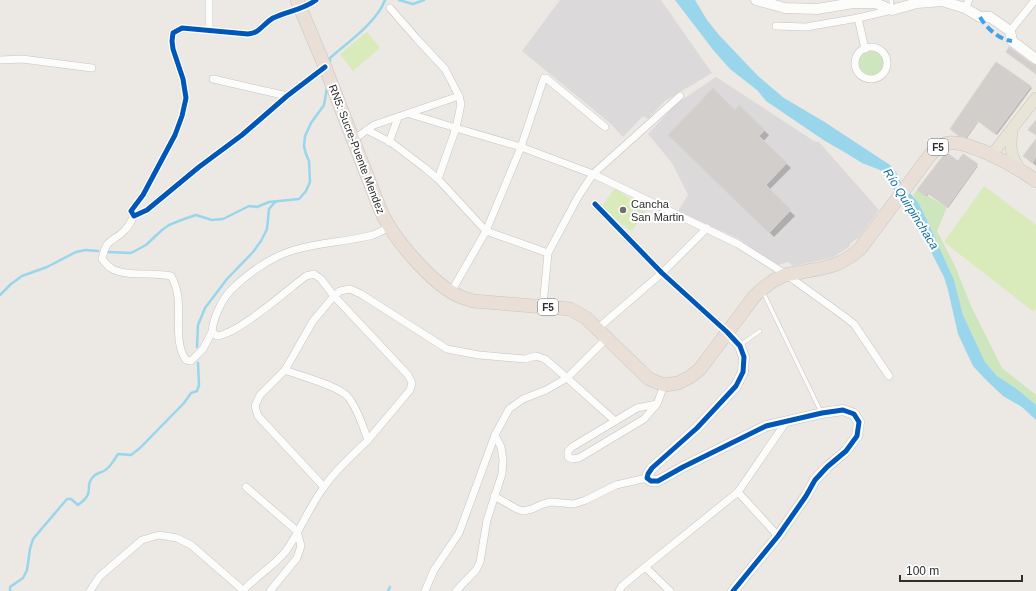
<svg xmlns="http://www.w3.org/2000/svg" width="1036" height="591" font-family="Helvetica,sans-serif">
	<rect width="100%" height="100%" fill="#ece8e4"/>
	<!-- industrial -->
	<g fill="#dcd9db">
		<polygon points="560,0 661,0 712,73 665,101 648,119 643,116 623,137 611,124 522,51"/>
		<polygon points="716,77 814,141 819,142 879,210 858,239 856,239 849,245 850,246 832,258 793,266 788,262 775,266 741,240 678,211 688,195 672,163 648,134 677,103"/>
	</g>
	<!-- green -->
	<g fill="#cee6be">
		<circle cx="871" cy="64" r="13"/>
		<polygon points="917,190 947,207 937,231 955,266 971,306 1002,368 1036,395 1036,405 1017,389 997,376 985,362 963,315 954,280 927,220 918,202 913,195"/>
	</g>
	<!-- pitch -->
	<g fill="#d9eabb">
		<polygon points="367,32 380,48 353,71 340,54"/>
		<polygon points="984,186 1036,225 1036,309 1034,312 944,242"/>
		<polygon points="615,188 646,210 632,231 600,209"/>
	</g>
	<!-- water -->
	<polygon fill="#99d6ec" points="675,0 695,0 707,20 719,35 758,76 784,98 823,121 890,165 896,172 901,183 918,202 927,220 954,280 963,315 985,362 997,376 1017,389 1036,405 1036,420 1022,407 1003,396 986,380 973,366 958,334 948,290 944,277 925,240 904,209 894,190 891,181 886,174 880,170 862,163 846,153 825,141 766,101 757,90 730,69 714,51"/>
	<!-- shadow -->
	<g fill="#0003">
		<polygon points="996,63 1032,88 997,135 979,121 967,138 961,136"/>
		<polygon points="739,106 769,135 763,142 791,168 769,190 795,216 774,237 670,135 735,111"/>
		<polygon points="1036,140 1036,166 1024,156"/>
		<polygon points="958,162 978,166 948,208 929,194 927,196 919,190"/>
	</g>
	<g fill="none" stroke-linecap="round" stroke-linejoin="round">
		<!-- stream -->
		<g stroke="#99d6ec" stroke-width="2.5">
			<polyline points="399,0 413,4 424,0"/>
			<path d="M330,61V58C348,42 377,22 385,0"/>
			<polyline points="108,252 131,253 146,245 162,230 169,225 184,219 196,215 212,220 223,219 249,206 257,207 269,202 299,199 306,191 310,182 309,161 306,154 304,146 305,136 311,123 324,105 327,88"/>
			<polyline points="0,295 11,284 22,276 47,267 76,252 86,250 98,251"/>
			<polyline points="197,347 198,325 205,308 227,279 253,252 261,241 267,229 269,209 275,202"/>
			<path d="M10,591V587L23,578L27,570L30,549L33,539L67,499H71L78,505C97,491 83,488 93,477C96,473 100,473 104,471C110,468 114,460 118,454L131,455L140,448L184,403L191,393L197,391L199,385L198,363"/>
			<polyline points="388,591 390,587"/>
		</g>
	</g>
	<!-- building -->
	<g fill="#d1cecb" stroke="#d7d4d0">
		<polygon points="1009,47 1032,64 1036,65 1036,74 1006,52"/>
		<polygon points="996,62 1031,86 995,134 978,121 966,137 959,136 950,129"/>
		<polygon points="713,88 735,110 739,105 765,130 759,136 787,163 766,185 791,210 769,233 668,135"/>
		<polygon points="1036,120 1036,135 1028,130"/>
		<polygon points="1036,139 1036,157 1032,163 1023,156"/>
		<polygon points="946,152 958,161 963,154 978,164 947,207 927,193 925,196 917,190"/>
	</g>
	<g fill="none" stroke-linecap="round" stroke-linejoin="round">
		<!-- lane casing -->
		<g stroke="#c5c4c5" stroke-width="4.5">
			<g id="lane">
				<polyline points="891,0 892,9"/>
				<polyline points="763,292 821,412"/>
				<polyline points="740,345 760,331"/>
			</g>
		</g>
		<!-- street casing -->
		<g stroke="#c5c4c5" stroke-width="8">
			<g id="street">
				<path d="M316,0C303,10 287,11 273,18C263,24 260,33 248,34L182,28L173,33L172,41L173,49L183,79L186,98L182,116L175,135L143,195L131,211L134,216L147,210L199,167L242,135L287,96L325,67"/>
				<polyline points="390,8 417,39 445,69 459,96 461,104 456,128 438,179"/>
				<polyline points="965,8 969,0"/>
				<polyline points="858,18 865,49"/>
				<polyline points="776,26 806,27 858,18 892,10"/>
				<polyline points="209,30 209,0"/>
				<polyline points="1010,31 1035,0"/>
				<circle cx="871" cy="63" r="16"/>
				<polyline points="0,60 22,59 92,68"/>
				<polyline points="213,79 287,96"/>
				<polyline points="410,114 456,128 521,147 593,174 738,244 787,275 845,317 854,324 889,376"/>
				<polyline points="367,130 392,143 425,168 438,179 486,231 548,253"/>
				<polyline points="353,140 374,125 459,96"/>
				<polyline points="389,142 398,118"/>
				<polyline points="595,204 662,273 727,332"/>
				<path d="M134,216C131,221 129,226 125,230C113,243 107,236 102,259C105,262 107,266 111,268C123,277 154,272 171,276C187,302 170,337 186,360L191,361L203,349L212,332"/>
				<polyline points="451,292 486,231 521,147 544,78 546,78 605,127"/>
				<polyline points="543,306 548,253 578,197 593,174 680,96"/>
				<polyline points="597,329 662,273 707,228"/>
				<polyline points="657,404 637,408 572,447 568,451 568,457 572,459 579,458 644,419 657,404 664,385"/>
				<path d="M368,440L410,390L412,383L408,375L334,296L321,279L314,274L306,276C286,291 239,333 217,336L212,332C213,318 222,299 232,289C248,273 273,256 294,250C320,242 347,242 373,235C378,233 384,230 389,227"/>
				<polyline points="246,487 297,531 301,546 297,558 270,591"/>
				<polyline points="324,487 258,416 255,406 260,395 285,370 313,321 334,296 340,291 350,289 361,294 447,349 479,355 525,359 536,356 545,359 567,378 615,421"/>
				<polyline points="738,492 778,536"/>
				<polyline points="494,496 517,509 523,511 532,509 543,504 551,502 574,504 586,500 616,485 647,478"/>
				<polyline points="645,567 670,591"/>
				<polyline points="90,591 100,576 142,540 159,535 177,538 191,545 244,591"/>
				<path d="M243,591C256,576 274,566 286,551C300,531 309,507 324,487C336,469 353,455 368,440C363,427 357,407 348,397C340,386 300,376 285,370"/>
				<polyline points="425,591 434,570 459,533 495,435 509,409 523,399 546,390 567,378 607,338"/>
				<polyline points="456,591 476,570 480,562 487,520 502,474 503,460 501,447 495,435"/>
				<polyline points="619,591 622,586 645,567 738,492 786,422"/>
			</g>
		</g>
		<!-- secondary casing -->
		<g stroke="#c5c4c5" stroke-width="11">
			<g id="secondary">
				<polyline points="756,0 785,8 817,9 853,3 875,3 892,10 917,3 942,1 965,8 980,17 990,17 1010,31 1012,41 1036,59"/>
				<polyline points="727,332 740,346 744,357 743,372 736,386 697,428 652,468 648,474 647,478 651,481 658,481 683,467 766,426 822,413 843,410 854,414 859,422 857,436 846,451 827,467 815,480 806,496 778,536 733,591"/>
			</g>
		</g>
		<!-- primary casing -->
		<g stroke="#c6c5c4" stroke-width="12">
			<g id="primary">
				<path d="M1012,130C1010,148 1010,154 1020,170"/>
				<polyline points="991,156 1036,98"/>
			</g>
		</g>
		<!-- highway casing -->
		<g stroke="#c6c5c4" stroke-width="14">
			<path id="highway" d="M297,0L325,67L380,209C392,237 432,285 461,297C465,299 469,299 473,301L570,309L586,318L649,379L664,385L678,383L690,377L700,369L753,298C762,288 773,280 785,275C792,273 800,273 807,271C831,267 841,265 860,249L930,155C935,150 940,145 948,143C969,140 1019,168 1036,181"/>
		</g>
		<!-- lane -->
		<use href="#lane" stroke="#fcfcfb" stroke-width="3.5"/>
		<!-- street -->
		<use href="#street" stroke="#fcfcfb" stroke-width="7"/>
		<!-- secondary -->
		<use href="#secondary" stroke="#fcfcfb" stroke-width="10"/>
		<!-- primary -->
		<use href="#primary" stroke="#e8e4d6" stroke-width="11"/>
		<!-- highway -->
		<use href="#highway" stroke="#eadfd6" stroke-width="13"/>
		<!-- quiet -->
		<path stroke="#3ea3eb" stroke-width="4" stroke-dasharray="8 4" stroke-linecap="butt" d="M980,17C986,28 1000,40 1012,41"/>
		<!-- cycleway casing -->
		<g stroke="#fff" stroke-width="8">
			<g id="cycleway">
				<path d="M316,0C303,10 287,11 273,18C263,24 260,33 248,34L182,28L173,33L172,41L173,49L183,79L186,98L182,116L175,135L143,195L131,211L134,216L147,210L199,167L242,135L287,96L325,67"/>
				<polyline points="595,204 662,273 727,332 740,346 744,357 743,372 736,386 697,428 652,468 648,474 647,478 651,481 658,481 683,467 766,426 822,413 843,410 854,414 859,422 857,436 846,451 827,467 815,480 806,496 778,536 733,591"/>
			</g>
		</g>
		<!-- cycleway -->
		<use href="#cycleway" stroke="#0057b8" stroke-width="5"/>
	</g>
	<!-- markers -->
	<circle fill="#706f6e" stroke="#fff" stroke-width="1.5" cx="623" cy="210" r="4"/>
	<g text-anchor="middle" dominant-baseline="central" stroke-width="4" stroke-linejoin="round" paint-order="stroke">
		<!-- shield labels -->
		<g fill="#fff" stroke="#6d6d6d" stroke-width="1">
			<rect x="928" y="139" width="20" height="16" rx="3"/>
			<rect x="538" y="299" width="20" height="16" rx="3"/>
		</g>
		<g font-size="10" font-weight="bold" fill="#2e2e2e">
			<text x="938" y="147">F5</text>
			<text x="548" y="307">F5</text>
		</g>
		<!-- street labels -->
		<g font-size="11" fill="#2e2e2e" stroke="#fff">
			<text transform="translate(357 149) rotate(69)">RN5: Sucre-Puente Mendez</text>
		</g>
		<!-- poi labels -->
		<g font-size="11" fill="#2e2e2e" stroke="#fff" text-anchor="start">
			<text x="631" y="204">Cancha<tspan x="631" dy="13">San Martin</tspan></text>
		</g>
		<!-- water labels -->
		<g font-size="12" font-style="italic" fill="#0d6fa3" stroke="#fff">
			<text transform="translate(911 209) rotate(58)">Río Quirpinchaca</text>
		</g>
	</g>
	<!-- scale -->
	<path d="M900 575v6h122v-6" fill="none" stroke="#2e2e2e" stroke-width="2"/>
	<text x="906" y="575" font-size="12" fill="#2e2e2e" stroke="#ffffff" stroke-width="3" paint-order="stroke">100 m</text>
</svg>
